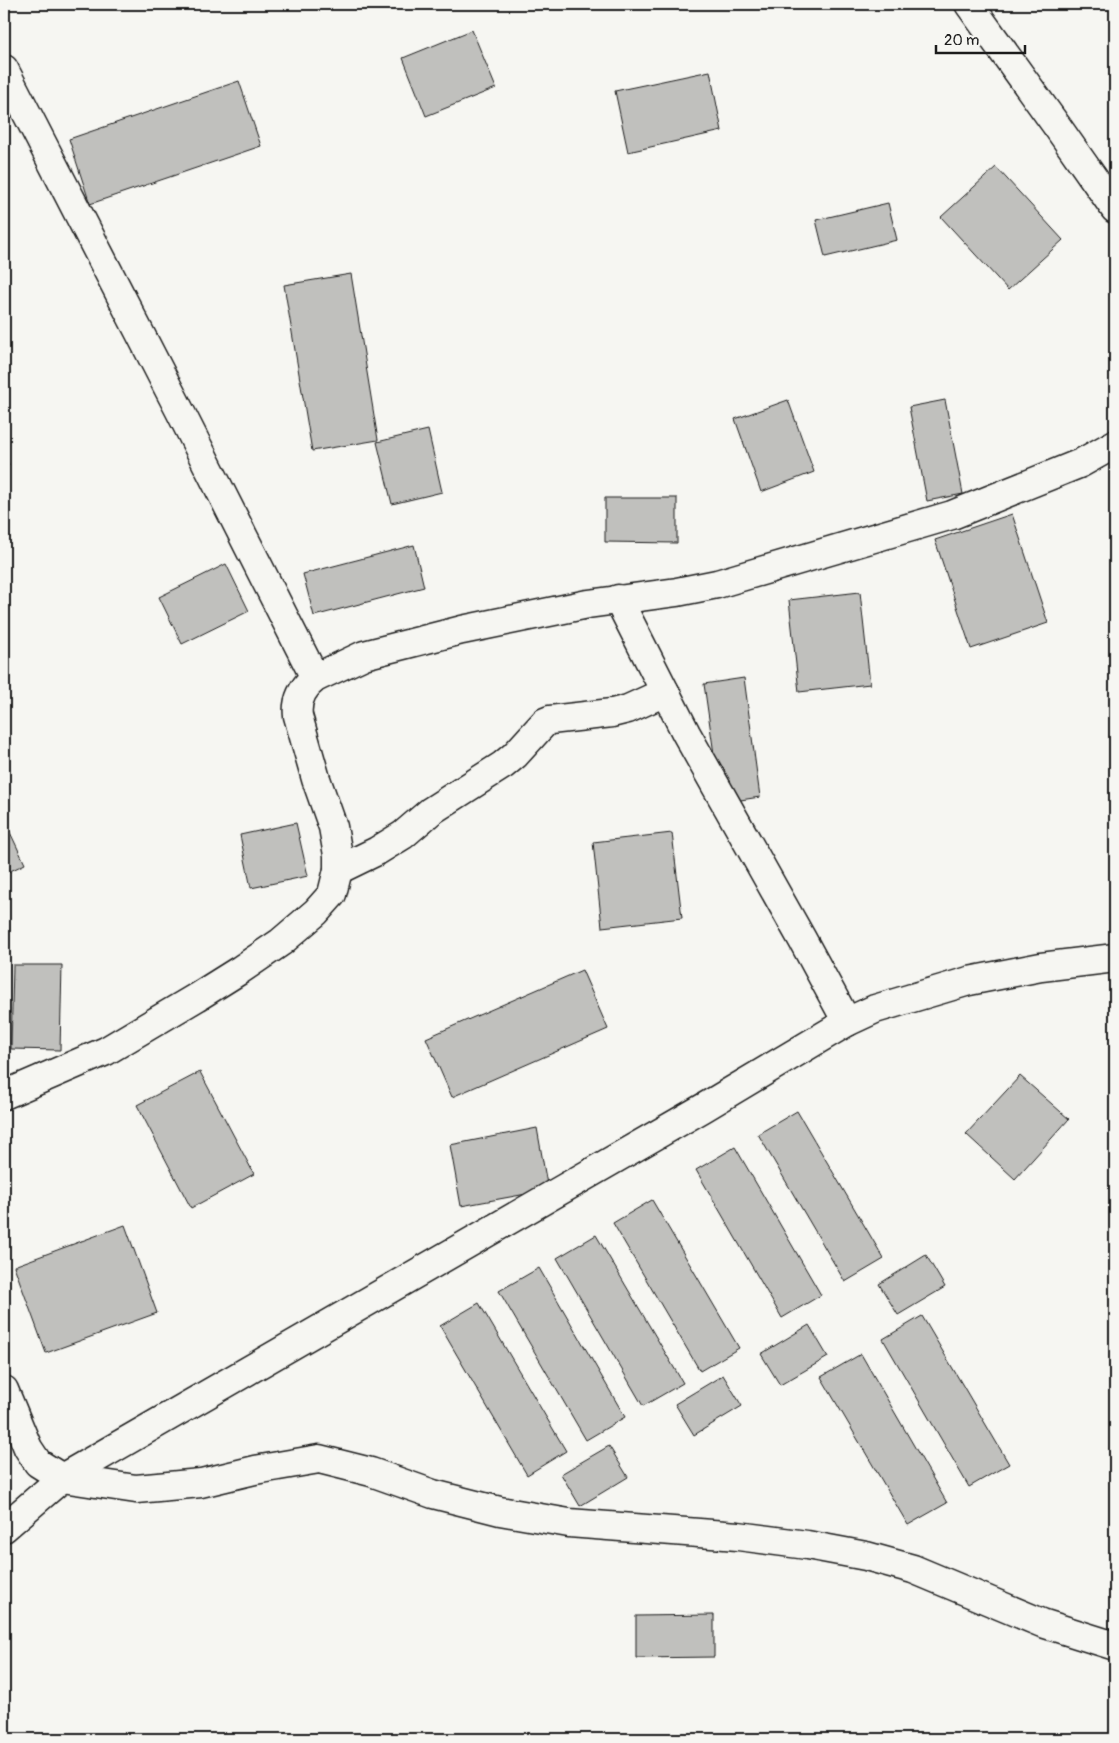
<svg xmlns="http://www.w3.org/2000/svg" width="1119" height="1743" font-family="Pangolin,sans-serif">
	<rect width="100%" height="100%" fill="#f6f6f2"/>
	<filter id="ink" filterUnits="userSpaceOnUse"><feTurbulence type="fractalNoise" baseFrequency=".02" numOctaves="2"/><feDisplacementMap in="SourceGraphic" scale="10" xChannelSelector="R" yChannelSelector="G"/><feConvolveMatrix kernelMatrix="1 2 1 2 8 2 1 2 1" color-interpolation-filters="sRGB"/></filter>
	<g filter="url(#ink)">
		<!-- building -->
		<g fill="#c0c0bd" stroke="#1c1c1c">
			<polygon points="472,30 496,88 426,116 403,58"/>
			<polygon points="710,71 722,131 628,152 615,91"/>
			<polygon points="239,81 261,146 90,204 69,139"/>
			<polygon points="996,167 1063,240 1008,290 941,217"/>
			<polygon points="888,203 897,240 825,257 816,220"/>
			<polygon points="351,274 378,440 312,451 284,285"/>
			<polygon points="788,400 814,472 761,492 735,419"/>
			<polygon points="945,400 963,494 927,501 909,407"/>
			<polygon points="428,430 442,492 392,504 377,442"/>
			<polygon points="4,454 9,465 4,467"/>
			<polygon points="605,498 677,498 677,543 605,542"/>
			<polygon points="1012,514 1048,623 971,649 935,540"/>
			<polygon points="414,545 424,587 314,616 303,574"/>
			<polygon points="226,564 249,611 182,644 159,597"/>
			<polygon points="860,592 870,684 799,692 789,600"/>
			<polygon points="744,678 760,797 721,803 704,684"/>
			<polygon points="296,823 308,876 251,888 240,835"/>
			<polygon points="7,826 25,864 4,874 4,828"/>
			<polygon points="672,833 682,918 602,927 593,842"/>
			<polygon points="13,965 62,965 60,1050 11,1049"/>
			<polygon points="582,970 608,1029 452,1097 426,1038"/>
			<polygon points="200,1072 254,1174 191,1208 137,1105"/>
			<polygon points="1020,1076 1069,1119 1015,1179 966,1134"/>
			<polygon points="797,1111 884,1259 845,1282 758,1134"/>
			<polygon points="537,1128 548,1190 461,1206 450,1145"/>
			<polygon points="735,1147 821,1295 782,1318 696,1170"/>
			<polygon points="652,1200 739,1348 700,1371 613,1223"/>
			<polygon points="125,1225 157,1313 46,1353 14,1266"/>
			<polygon points="596,1235 683,1383 643,1406 557,1258"/>
			<polygon points="926,1255 945,1287 898,1315 879,1284"/>
			<polygon points="539,1268 625,1417 586,1440 499,1291"/>
			<polygon points="479,1303 566,1451 527,1475 440,1326"/>
			<polygon points="922,1316 1009,1464 969,1487 883,1339"/>
			<polygon points="809,1325 828,1357 780,1385 761,1354"/>
			<polygon points="861,1354 947,1503 908,1525 821,1377"/>
			<polygon points="723,1375 742,1406 694,1435 675,1404"/>
			<polygon points="609,1446 628,1477 580,1506 561,1474"/>
			<polygon points="714,1615 714,1657 636,1658 636,1616"/>
		</g>
		<g fill="none" stroke-linecap="round" stroke-linejoin="round">
			<!-- minor casing -->
			<g stroke="#1c1c1c" stroke-width="31">
				<g id="minor">
					<polyline points="969,4 1059,129 1115,209"/>
					<polyline points="4,69 180,411 315,678"/>
					<polyline points="618,599 686,733 802,939 847,1022"/>
					<polyline points="338,870 377,851 403,835 431,811 503,765 515,755 545,722 550,720 612,713 628,709 665,692"/>
					<path d="M4,1095L106,1051L197,997L240,970L281,942L316,912L332,894L338,870V855L333,827L316,779L298,716C296,700 303,687 315,678L364,655L462,630L588,604L677,592L717,584L952,515L1081,463L1115,444"/>
					<polyline points="4,1390 28,1448 38,1463 62,1478 136,1489 201,1483 255,1470 319,1459 371,1472 433,1494 500,1511 569,1523 738,1536 807,1545 866,1556 913,1569 1042,1623 1115,1646"/>
					<polyline points="4,1528 62,1478 703,1108 847,1022 875,1009 969,981 1041,967 1115,958"/>
				</g>
			</g>
			<!-- minor -->
			<use href="#minor" stroke="#f6f6f2" stroke-width="28"/>
		</g>
	</g>
	<!-- margin -->
	<rect width="1119" height="1743" fill="none" stroke="#f6f6f2" stroke-width="20"/>
	<rect x="10" y="10" width="1099" height="1723" fill="none" stroke="#1c1c1c" stroke-width="2" filter="url(#ink)"/>
	<!-- scale -->
	<path d="M936 45v8h89v-8" fill="none" stroke="#1c1c1c" stroke-width="2.5"/>
	<text x="944" y="45" font-size="15" fill="#1c1c1c" stroke="#f6f6f2" stroke-width="4" paint-order="stroke">20 m</text>
</svg>
